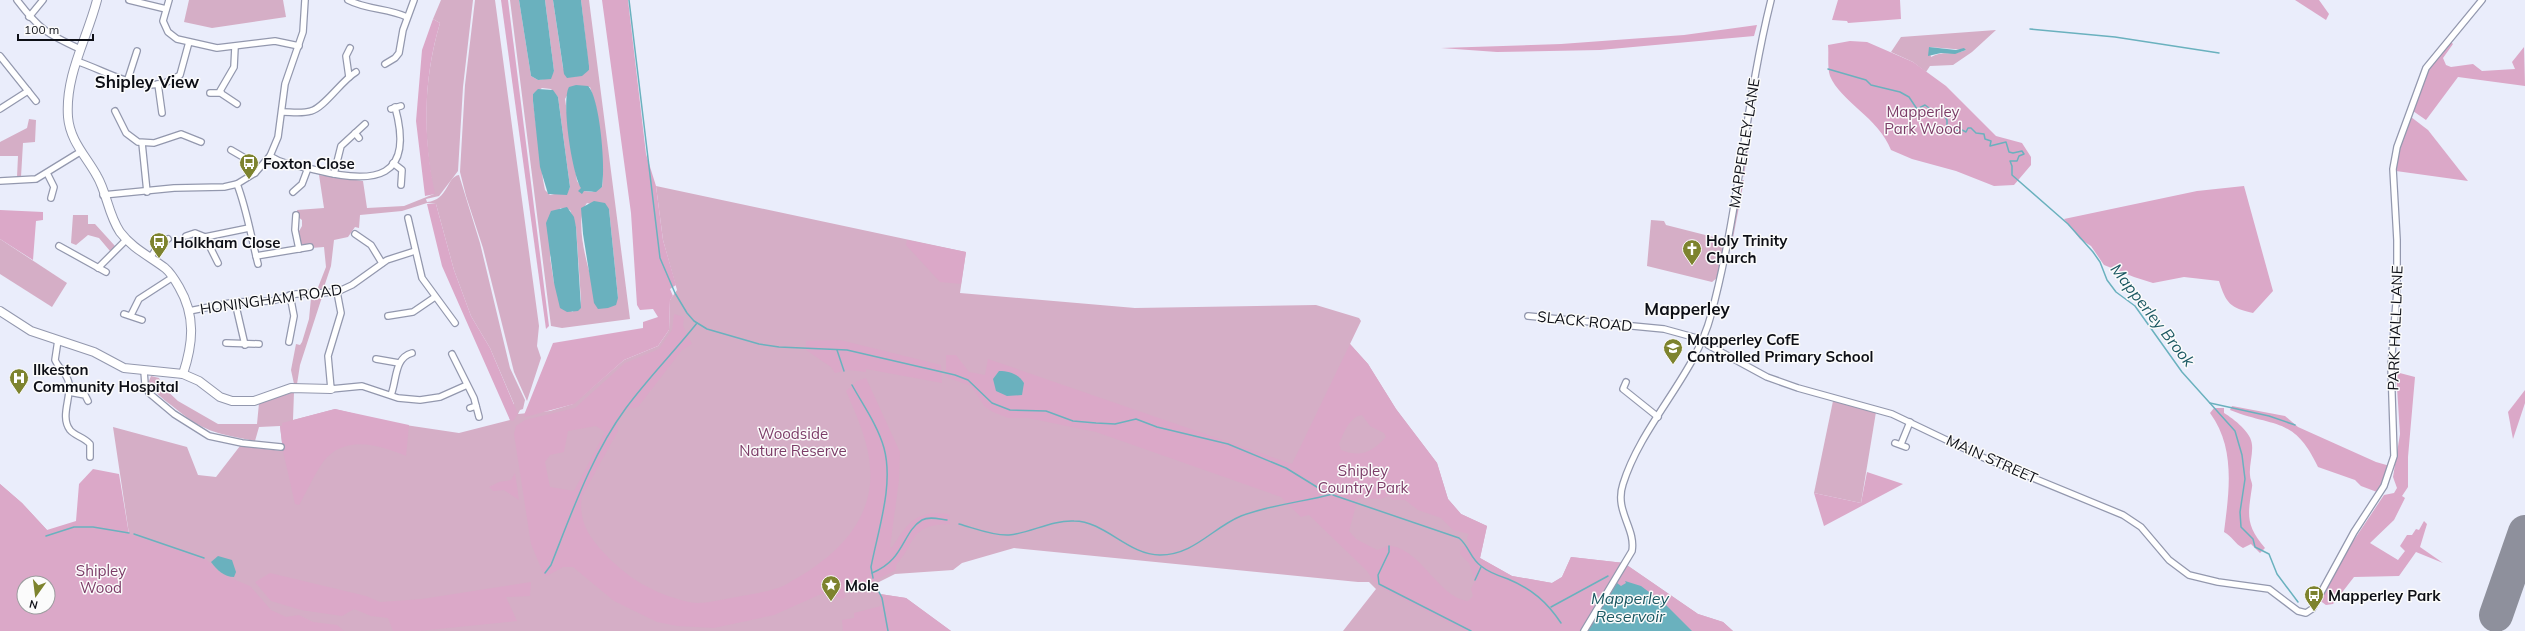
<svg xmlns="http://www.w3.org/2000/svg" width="2525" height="631" font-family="Mulish,sans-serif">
	<rect width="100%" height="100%" fill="#eaedfb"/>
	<!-- green -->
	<g fill="#d5aec6" fill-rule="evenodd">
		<polygon points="189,0 283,0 286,17 212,28 184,22"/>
		<path d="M441,0H473L463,87L458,171L439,196L426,199L427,202C449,200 446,177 459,175L480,243L510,368L525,400L523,409L520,410L518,414L550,411L573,404L624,360L658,346L669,330L670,300L677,290L663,240L656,186L966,252L960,293L1135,308L1316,305L1359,318L1361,321L1350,344L1368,364L1396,409L1437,463L1448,499L1461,514L1487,526L1480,558L1512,576L1552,583L1562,577L1571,557L1624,563L1698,614L1723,622L1733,631H1343L1376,589L1369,582H1358L1014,548L962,563L953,570L895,574L875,584L880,594L906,598L951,631H0V484L22,503L47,530L129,534L113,427L187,447L198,475L216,477L240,446L283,451L280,426L259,427L255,441C214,433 204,432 171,405C162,398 154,392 148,383L151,376L159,378L163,387L178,401L218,424H257L259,403L294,392L293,420L335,409L392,423L459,433L510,420L508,411L514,404L490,348L471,316L454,270L436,204L427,203L402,211L360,215L359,228L355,227L348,237L334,240L331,266L323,290H317L326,267L324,247L311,248L301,244L298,233L302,226V220L298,217L297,210L324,208L319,175L363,181L367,208L404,206L434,194C423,136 423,80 440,23L433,19ZM24,583H48V607H24Z"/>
		<polygon points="475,0 495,0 539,326 537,346 541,358 527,401 514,372 483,248 466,196 460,172 465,85"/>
		<path d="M510,0H519L531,76L538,80L550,78L554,71L545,0H553L563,68L569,76L574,77L589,70L581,0H589L630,319L562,328L551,326ZM590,87L596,107L603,178L602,187L592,192L584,191L577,181L565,99L571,88ZM542,88L551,89L558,97L570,187L568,191L550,195L545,190L543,180L533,101V94ZM587,203L609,209L618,298L600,307C593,284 571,223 587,203ZM560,208L570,210L576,227L581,300L580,307L572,312L554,283L550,257Z"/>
		<path d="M1996,30L1972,52L1953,65L1930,66L1926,72L1913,62L1891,52L1901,37ZM1929,47L1966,50C1953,56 1943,50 1931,57Z"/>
		<polygon points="1757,78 1744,177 1742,174"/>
		<polygon points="29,119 36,120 35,142 23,143 21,177 17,177 18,156 0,156 0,142 27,128"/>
		<polygon points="1742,180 1744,180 1731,249 1729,249"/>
		<polygon points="73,215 88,215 88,224 95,224 115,246 110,251 99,238 88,235 76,245 71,243"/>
		<polygon points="1651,220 1664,221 1666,225 1725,240 1718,277 1712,282 1647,266"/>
		<polygon points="0,239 67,283 52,307 0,274"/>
		<polygon points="322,297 300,365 297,384 294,384 291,370 296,344 300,345 302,342 309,319 311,298"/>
		<polygon points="1833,401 1876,412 1861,503 1814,493"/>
	</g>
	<!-- forest -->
	<g fill="#dba8c8" fill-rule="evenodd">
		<polygon points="501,0 508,0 549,326 546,329"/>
		<polygon points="602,0 628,0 646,154 656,186 663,240 676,285 670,289 673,296 670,300 669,330 658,346 624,360 574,404 525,417 524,415 553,343 643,328 643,322 658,317 653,309 640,310 637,305 631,213"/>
		<polygon points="1838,0 1900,0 1901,19 1848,23 1847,21 1832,20"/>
		<polygon points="2295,0 2319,0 2329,14 2326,20"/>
		<path d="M433,19L440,23C423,80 423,136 435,194L425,196L416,121L422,50Z"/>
		<polygon points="1757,25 1754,36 1600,50 1497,52 1441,48 1561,44 1684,35"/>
		<path d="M1850,41L1867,42L1913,62L1946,86L1996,136L2022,143L2031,157V165L2014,185L1994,186L1956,171L1912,159L1891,150C1879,118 1840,101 1830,76C1827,67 1829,54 1828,45Z"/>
		<polygon points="2450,41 2453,44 2443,58 2446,65 2451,67 2473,64 2482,71 2515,69 2512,62 2524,47 2525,86 2458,77 2426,120 2413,111 2427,69"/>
		<polygon points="2411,117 2428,130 2468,181 2396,171 2396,160"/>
		<path d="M2244,186L2273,291L2253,313C2230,308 2226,303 2219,281L2184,277L2153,283L2134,277L2104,265L2091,246L2080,239L2064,219L2197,191Z"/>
		<polygon points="427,204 436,204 454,270 471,316 490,348 518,414 513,421 510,420 442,266"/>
		<polygon points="0,210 43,212 43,220 36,221 33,260 0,239"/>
		<polygon points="907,240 966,252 961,284 940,282 906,245"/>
		<path d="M674,314L684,317L683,326L692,344L682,350L638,407L624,410L617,420L618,431L582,496C578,520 588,536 604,553C627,578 654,594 689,602C702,605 718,600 731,598C746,595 763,593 778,588C785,586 791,581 797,578C832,558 866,527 870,484C873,451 859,421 846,391L857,381L866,378L900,452L899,480L890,547L892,548C908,522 916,510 949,514L950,524C909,525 918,540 896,565V570L866,585L863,582L843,591L846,597L842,599L827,593L821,594L774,615L714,628L677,626L657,622L614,601L573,567H563L547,576L544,575L531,544L514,434L516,426L525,420L575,408L625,363L659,349L672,330ZM596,426L605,432L574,491L550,487L545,462L550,455L564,452L568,431Z"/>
		<polygon points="840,340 941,365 942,383 866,369 866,372 848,370 835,373 831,367 806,350 806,341"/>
		<path d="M1350,344L1368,364L1396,409L1437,463L1448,499L1461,514L1487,526L1480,558L1512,576L1552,583L1562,577L1571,557L1624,563L1581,631H1465L1384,589L1374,582L1367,571L1309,515L1301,517L1281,497L1096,432L1028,418H1008L993,412L985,407L971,386L946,377V355H956L969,372L985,375L988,359L1292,464ZM1362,415L1370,426L1384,433L1386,437C1372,452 1361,458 1341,450L1339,444C1344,433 1349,417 1362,415ZM1390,496L1392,500H1405L1418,510L1441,518L1453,530L1469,534L1467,538L1469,545L1461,547L1460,554L1469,563L1475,581L1471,589L1473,596L1468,601C1439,598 1423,552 1392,546C1387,545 1382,549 1377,550L1356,539L1349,531L1358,498L1380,499Z"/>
		<polygon points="2396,372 2415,377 2408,457 2408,487 2402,496 2405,498 2394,520 2370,543 2398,560 2405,551 2400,546 2407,535 2412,535 2416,529 2419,530 2424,521 2427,524 2420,547 2443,563 2416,552 2399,576 2354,577 2333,604 2326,605 2319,600 2344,555 2384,495 2394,493 2397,488 2393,477 2400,434"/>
		<polygon points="2525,390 2525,403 2513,439 2508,412"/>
		<path d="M2232,406L2285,416L2298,427L2376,462L2390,466L2385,481L2377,492L2361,486L2355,480L2318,467C2294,416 2275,428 2230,410Z"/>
		<path d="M2214,408H2224V413C2234,419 2252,433 2252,445C2253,454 2249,466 2250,475C2250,480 2253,483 2252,487C2248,514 2245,525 2265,548L2260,553L2251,544L2243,548C2235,544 2232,536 2224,532C2229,492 2236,448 2210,413Z"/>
		<path d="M335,409L409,425L406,456C380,445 344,434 323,462C314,475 307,491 299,505L295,504L283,451L280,426H282V423Z"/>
		<path d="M93,469L119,474L129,534L207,560L221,574L250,586L271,610L286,617L299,615L313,622L337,625L344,631H0V484L22,503L47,530L76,521L79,484ZM24,583H48V607H24Z"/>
		<polygon points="1867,472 1903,484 1824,526 1814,493 1861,503"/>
		<polygon points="515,473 519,500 504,490 493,491 489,487 499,482 511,480"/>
		<polygon points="1628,566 1698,614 1723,622 1733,631 1692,631 1682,621 1626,583 1621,586 1617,583"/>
		<polygon points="270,573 366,596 380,602 422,599 531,582 530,596 506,597 517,621 418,631 393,631 388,618 371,616 354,609 342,616 301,610 271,601 255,582"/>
		<polygon points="880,594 906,598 951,631 843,631 842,620 854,618 854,613 881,606"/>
	</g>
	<!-- water -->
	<g fill="#6ab1be">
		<polygon points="519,0 545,0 554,71 551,79 538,80 531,76"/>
		<polygon points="553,0 581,0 589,66 589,70 582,76 567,78 564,74"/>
		<polygon points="1929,47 1956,50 1964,48 1966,50 1955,54 1941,53 1928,56"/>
		<path d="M576,85L588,86C600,97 606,170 602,187L596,192L584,191L582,194L578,191L581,188C572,173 561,100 569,87Z"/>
		<polygon points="538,89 553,90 558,97 570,187 567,195 548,194 540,167 533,101 533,94"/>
		<polygon points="594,201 605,203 609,209 618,298 616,305 608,308 598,309 594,303 583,234 581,208"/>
		<polygon points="567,207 574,217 576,227 581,308 578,311 567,312 560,308 554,283 546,223 551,211"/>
		<path d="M999,371C1010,371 1018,374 1024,383L1022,395L1007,396L996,391L993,379Z"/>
		<path d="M218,556L232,560L236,572L234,577C224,577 217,570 211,562Z"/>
		<polygon points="1625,581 1641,586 1665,604 1692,631 1587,631 1617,583 1621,586 1626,583"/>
	</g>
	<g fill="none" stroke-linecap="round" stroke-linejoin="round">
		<!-- stream -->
		<g stroke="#6ab1be" stroke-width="1.5">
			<polyline points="629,0 660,258 675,293 687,313 694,321 707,329 759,344 779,347 847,350 955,375 968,380 992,403 1010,410 1046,411 1073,421 1096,423 1115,424 1136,419 1157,427 1228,444 1286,468 1325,492"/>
			<polyline points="2030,29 2115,37 2219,53"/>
			<polyline points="1828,69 1866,80 1871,85 1900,92 1909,97 1917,109 1925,105 1932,110 1941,110 1947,120 1947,126 1952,131 1962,130 1966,132 1968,128 1971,128 1976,133 1984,134 1985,139 1991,141 1990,146 2006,142 2009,152 2013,153 2022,151 2024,154 2019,156 2017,161 2010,161 2012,166 2012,175 2068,224 2093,252 2100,262 2107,280 2116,292 2135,306 2182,372 2235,431 2242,455 2245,479 2240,512 2241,527 2253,539 2255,547 2269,554 2277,574 2298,602"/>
			<polyline points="837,350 844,371"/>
			<path d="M852,385C863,405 878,426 884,448C894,485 878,530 871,567L873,578"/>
			<polyline points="2210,403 2269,416 2295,425"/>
			<path d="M1333,495L1459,538C1469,546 1470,558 1481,566C1488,572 1499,576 1508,579C1532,589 1547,602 1561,623"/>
			<path d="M959,524C974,528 993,536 1009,535C1031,533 1051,520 1074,521C1105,521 1128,555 1160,555C1194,555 1212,528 1241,516C1270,505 1302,502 1333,494"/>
			<polyline points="134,534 204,558"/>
			<polyline points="46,536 74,527 93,527 129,533"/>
			<polyline points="1389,546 1389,552 1378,575 1379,584 1471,631"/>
			<path d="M545,573L551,565C572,512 592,454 626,408C648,378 674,352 697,323"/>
			<path d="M872,573C905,560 902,532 922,520C929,516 939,519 947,520"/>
			<polyline points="1475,580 1481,567"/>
			<polyline points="876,586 882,598 888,631"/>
			<polyline points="1551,607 1608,576"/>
		</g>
		<!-- runway -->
		<polyline stroke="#8e909c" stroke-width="34" points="2496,615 2525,532"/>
		<!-- street casing -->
		<g stroke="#9398ae" stroke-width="8">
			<g id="street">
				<path d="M17,0C39,29 47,34 80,49"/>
				<polyline points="129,0 166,9"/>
				<polyline points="169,0 163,21 168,32 177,39 217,48 275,41 299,46"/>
				<path d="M348,0C367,10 388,8 407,17"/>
				<polyline points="29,17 43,0"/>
				<polyline points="235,47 234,67 220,91 222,94 237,104"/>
				<polyline points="0,56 36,101"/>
				<path d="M76,61C109,71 146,100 180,75L189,42"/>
				<polyline points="385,64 395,58 399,53 403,30 414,0"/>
				<polyline points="349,77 346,56 350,48"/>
				<polyline points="127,82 137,51"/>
				<polyline points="158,84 162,113"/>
				<polyline points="210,93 221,93"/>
				<polyline points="0,109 28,91"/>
				<polyline points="391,109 401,106"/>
				<polyline points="115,111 126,133 138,142 154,143 181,134 201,142"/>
				<path d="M282,112C291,112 302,114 311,111C324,108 341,81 356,72"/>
				<polyline points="355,133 359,138"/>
				<polyline points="142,143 147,192"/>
				<polyline points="231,150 243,157 255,173"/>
				<path d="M270,156C284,165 300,166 316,170C375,185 415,179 395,107"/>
				<polyline points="393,163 402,170 401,185"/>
				<polyline points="47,173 54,187 51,198"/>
				<polyline points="334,174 341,146 365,124"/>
				<polyline points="0,181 36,179 80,152"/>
				<path d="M237,184C247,210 251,237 258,264"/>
				<polyline points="293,192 302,184 308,168"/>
				<polyline points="103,195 174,188 224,187 237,184 255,173 270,156 278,137 285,84 303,32 305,0"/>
				<polyline points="296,215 295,230 299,249"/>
				<polyline points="408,218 422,278 455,323"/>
				<polyline points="355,234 371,245 382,263"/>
				<polyline points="186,236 195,233 205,237"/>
				<polyline points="59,246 106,272"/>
				<polyline points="256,256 310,247"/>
				<polyline points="150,258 159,245 168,239"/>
				<polyline points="218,263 205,237 249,228"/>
				<polyline points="98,268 127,239"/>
				<polyline points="337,292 341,313 328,356 331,389 362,386 398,398 420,400 440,397 467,385"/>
				<polyline points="235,302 245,345"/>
				<polyline points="189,311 235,302 272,301 296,294 337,292 352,285 387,260 415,251"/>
				<polyline points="124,314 142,320"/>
				<polyline points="131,315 139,299 173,277"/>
				<polyline points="388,316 413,312 435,297"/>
				<polyline points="1528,316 1664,329 1704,340"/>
				<path d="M58,340L55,360C59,369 68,374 69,384C71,398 60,417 70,430C75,436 84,437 90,444V457"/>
				<polyline points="1704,340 1708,345 1767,377 1798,388 1892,414 1982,457 2123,515 2141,527 2169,560 2189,575 2218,582 2269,589 2298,611 2306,613 2312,609 2354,532 2384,486 2394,456 2391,366 2397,291 2397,240 2393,169 2397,147 2426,68 2482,0"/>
				<polyline points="289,342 294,316 290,295"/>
				<polyline points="226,343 259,344"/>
				<polyline points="452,354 474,398 479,417"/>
				<polyline points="376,359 399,363"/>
				<polyline points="144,371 145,384 149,393 174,414 209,436 242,443 281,447"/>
				<polyline points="1626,382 1623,389 1658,417"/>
				<polyline points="69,392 85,395 88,401"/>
				<path d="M391,395C397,380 394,358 412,353"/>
				<polyline points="470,408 476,406"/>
				<polyline points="1895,443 1906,447"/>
				<polyline points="1901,444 1910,422"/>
				<path d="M1584,631L1632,551C1636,528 1614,511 1623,484C1642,423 1695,376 1711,315C1739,212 1745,104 1771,0"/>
			</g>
		</g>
		<!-- secondary casing -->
		<g stroke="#9398ae" stroke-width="10">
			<g id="secondary">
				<path d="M97,0C87,39 65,75 68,117C70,141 86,156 97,176C107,193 108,214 120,232C132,248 149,256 165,268C171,273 175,280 179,287C196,316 193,344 183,374"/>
				<polyline points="0,311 31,331 94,352 124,368 183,374 199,381 220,397 232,401 254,401 291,388 331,389"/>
			</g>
		</g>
		<!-- street -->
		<use href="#street" stroke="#fff" stroke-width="5.5"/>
		<!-- secondary -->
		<use href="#secondary" stroke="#fff" stroke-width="8"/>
	</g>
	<!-- icons -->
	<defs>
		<g id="bus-pin" transform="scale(1)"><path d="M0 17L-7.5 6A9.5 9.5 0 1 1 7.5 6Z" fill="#7d832e" stroke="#fbfbfb"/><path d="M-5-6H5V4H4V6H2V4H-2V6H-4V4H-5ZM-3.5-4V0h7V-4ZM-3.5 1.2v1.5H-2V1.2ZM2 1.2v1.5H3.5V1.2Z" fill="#fff"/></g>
		<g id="church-pin" transform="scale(1)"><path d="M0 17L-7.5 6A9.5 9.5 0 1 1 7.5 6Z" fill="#7d832e" stroke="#fbfbfb"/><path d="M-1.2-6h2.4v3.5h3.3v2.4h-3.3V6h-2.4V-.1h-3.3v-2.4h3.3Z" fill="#fff"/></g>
		<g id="school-pin" transform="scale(1)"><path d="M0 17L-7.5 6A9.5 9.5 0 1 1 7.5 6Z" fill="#7d832e" stroke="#fbfbfb"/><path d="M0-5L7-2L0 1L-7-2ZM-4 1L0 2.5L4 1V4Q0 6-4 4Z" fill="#fff"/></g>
		<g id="hospital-pin" transform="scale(1)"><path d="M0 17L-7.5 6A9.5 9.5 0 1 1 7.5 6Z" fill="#7d832e" stroke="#fbfbfb"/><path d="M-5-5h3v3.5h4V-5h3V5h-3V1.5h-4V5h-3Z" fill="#fff"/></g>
		<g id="sight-pin" transform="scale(1)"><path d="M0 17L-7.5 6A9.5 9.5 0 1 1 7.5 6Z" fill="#7d832e" stroke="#fbfbfb"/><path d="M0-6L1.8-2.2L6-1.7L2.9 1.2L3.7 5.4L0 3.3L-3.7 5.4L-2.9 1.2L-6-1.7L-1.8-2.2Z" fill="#fff"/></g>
	</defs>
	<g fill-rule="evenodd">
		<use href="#bus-pin" x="249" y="163"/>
		<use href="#bus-pin" x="159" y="242"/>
		<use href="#church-pin" x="1692" y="249"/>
		<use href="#school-pin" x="1673" y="348"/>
		<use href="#hospital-pin" x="19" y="378"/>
		<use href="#sight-pin" x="831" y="585"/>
		<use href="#bus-pin" x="2314" y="595"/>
	</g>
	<g text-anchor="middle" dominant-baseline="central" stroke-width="3" stroke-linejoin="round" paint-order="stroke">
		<!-- park labels -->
		<g font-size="15" fill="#7c3d68" stroke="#fbfbfb">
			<text x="1923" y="111">Mapperley<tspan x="1923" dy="17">Park Wood</tspan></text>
			<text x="793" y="433">Woodside<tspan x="793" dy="17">Nature Reserve</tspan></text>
			<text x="1363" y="470">Shipley<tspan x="1363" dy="17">Country Park</tspan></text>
			<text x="101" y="570">Shipley<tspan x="101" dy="17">Wood</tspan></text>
		</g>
		<!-- street labels -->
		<g font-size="15" fill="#0d0f16" stroke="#fbfbfb">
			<text transform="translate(1744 143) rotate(-81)">MAPPERLEY LANE</text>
			<text transform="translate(271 299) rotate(-8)">HONINGHAM ROAD</text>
			<text transform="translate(1585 321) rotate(6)">SLACK ROAD</text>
			<text transform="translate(2395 328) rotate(-88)">PARK HALL LANE</text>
			<text transform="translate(1992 459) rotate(24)">MAIN STREET</text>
		</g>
		<!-- poi labels -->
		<g font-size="15" font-weight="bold" fill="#0d0f16" stroke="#fbfbfb" text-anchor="start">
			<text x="263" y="163">Foxton Close</text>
			<text x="1706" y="240">Holy Trinity<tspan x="1706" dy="17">Church</tspan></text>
			<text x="173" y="242">Holkham Close</text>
			<text x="1687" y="339">Mapperley CofE<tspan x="1687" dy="17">Controlled Primary School</tspan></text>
			<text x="33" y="369">Ilkeston<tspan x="33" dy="17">Community Hospital</tspan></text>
			<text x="845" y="585">Mole</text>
			<text x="2328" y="595">Mapperley Park</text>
		</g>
		<!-- water labels -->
		<g font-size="16" font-style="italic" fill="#1b5862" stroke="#fbfbfb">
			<text transform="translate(2153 315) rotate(52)">Mapperley Brook</text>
			<text x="1630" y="598">Mapperley<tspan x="1630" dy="18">Reservoir</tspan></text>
		</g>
		<!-- quarter labels -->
		<g font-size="17" font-weight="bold" fill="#0d0f16" stroke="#fbfbfb">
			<text x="147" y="81">Shipley View</text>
			<text x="1687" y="308">Mapperley</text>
		</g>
	</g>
	<!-- north arrow -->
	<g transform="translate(36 595) rotate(194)"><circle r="19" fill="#fbfbfb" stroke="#9c9d9f"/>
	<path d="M0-3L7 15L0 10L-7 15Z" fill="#7d832e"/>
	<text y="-6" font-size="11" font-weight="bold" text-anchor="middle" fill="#0d0f16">N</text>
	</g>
	<!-- scale -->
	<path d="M18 34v6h75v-6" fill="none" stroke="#0d0f16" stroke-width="2"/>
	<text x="24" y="34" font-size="12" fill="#0d0f16" stroke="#fbfbfb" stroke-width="3" paint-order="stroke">100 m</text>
</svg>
